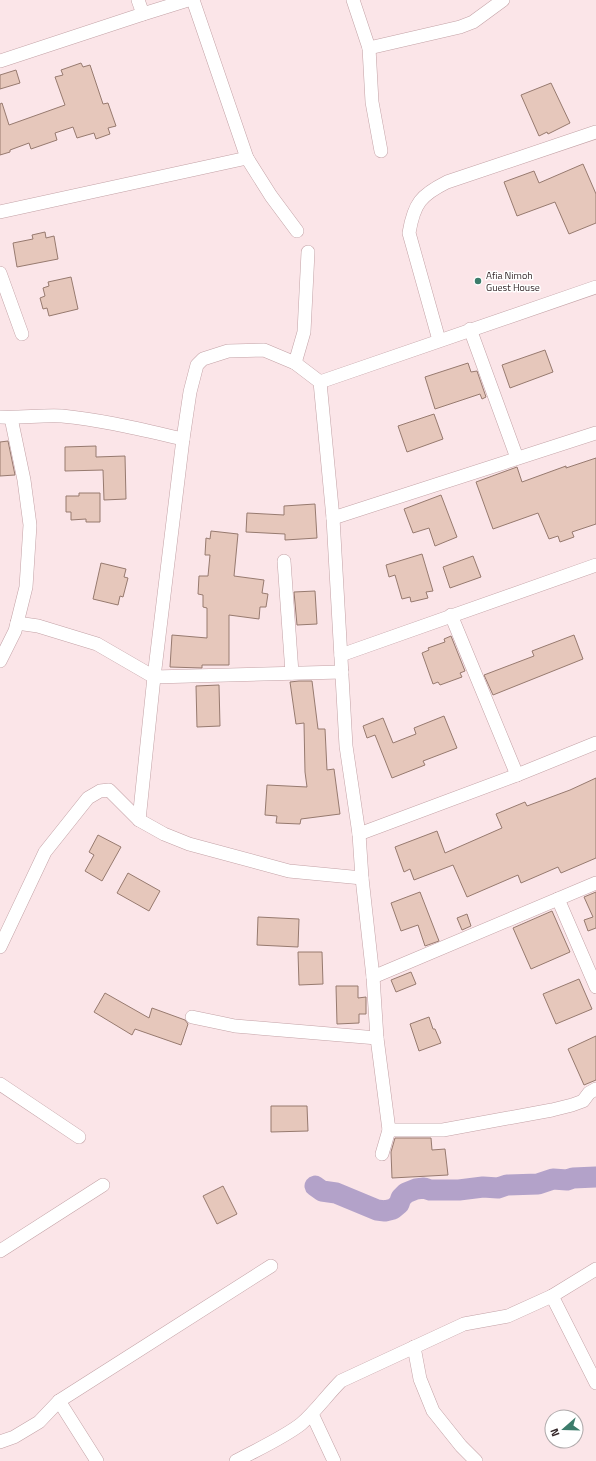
<svg xmlns="http://www.w3.org/2000/svg" width="596" height="1461" font-family="'Titillium Web',sans-serif">
	<rect width="100%" height="100%" fill="#fbe5e8"/>
	<g fill="none" stroke-linecap="round" stroke-linejoin="round">
		<!-- river -->
		<polyline stroke="#b3a2c9" stroke-width="21" points="315,1186 322,1191 336,1193 377,1210 385,1211 393,1209 399,1204 401,1198 406,1193 416,1189 424,1188 430,1190 459,1190 483,1187 498,1188 507,1185 538,1184 553,1179 567,1180 573,1178 596,1177"/>
	</g>
	<!-- building -->
	<g fill="#e6c7bb" stroke="#977a6f">
		<polygon points="81,63 83,67 90,65 103,104 108,103 116,126 108,128 110,134 96,139 94,133 77,138 73,127 55,133 57,140 31,149 29,143 10,150 10,152 0,155 0,104 2,103 9,125 65,105 55,77 63,75 61,70"/>
		<polygon points="16,70 20,83 0,89 0,75"/>
		<polygon points="551,83 570,123 548,134 547,132 539,136 521,95"/>
		<polygon points="583,164 596,194 596,223 569,234 555,202 517,216 504,182 534,171 539,183"/>
		<polygon points="45,232 46,238 54,236 58,259 17,267 13,243 33,239 32,235"/>
		<polygon points="71,277 78,309 49,316 47,308 43,309 40,298 45,296 43,288 49,286 48,282"/>
		<polygon points="545,350 553,372 510,388 502,365"/>
		<polygon points="468,363 471,372 477,371 486,397 482,399 480,394 435,409 425,377"/>
		<polygon points="434,414 443,439 407,452 398,426"/>
		<polygon points="8,441 15,475 0,476 0,442"/>
		<polygon points="96,446 96,457 125,456 126,499 104,500 103,470 65,471 65,447"/>
		<polygon points="596,458 596,524 572,532 574,537 560,542 558,536 549,539 538,513 493,529 476,482 517,467 522,482 566,466 566,468"/>
		<polygon points="79,493 100,493 100,522 86,522 86,519 71,520 71,512 66,512 66,496 79,496"/>
		<polygon points="441,495 457,537 435,546 429,528 413,533 404,509"/>
		<polygon points="315,504 317,538 285,540 285,534 246,532 247,513 284,515 284,506"/>
		<polygon points="211,531 238,534 234,576 264,580 262,593 268,594 266,607 260,607 259,619 229,615 229,665 202,665 202,668 170,667 172,635 207,638 207,608 203,607 203,595 198,594 199,576 208,576 210,555 205,555 206,538 210,539"/>
		<polygon points="422,554 433,591 426,592 428,598 411,602 410,597 402,599 395,575 389,577 386,565"/>
		<polygon points="473,556 481,577 450,588 443,567"/>
		<polygon points="101,563 126,569 124,577 128,578 123,597 120,596 118,605 93,599"/>
		<polygon points="315,591 317,624 297,625 294,592"/>
		<polygon points="574,635 583,659 493,695 484,675 534,656 532,651"/>
		<polygon points="451,636 465,671 460,673 462,677 440,685 438,682 433,684 422,653 429,650 428,648 445,642 444,639"/>
		<polygon points="299,681 312,681 318,729 325,729 327,770 334,769 340,814 301,819 300,824 276,823 277,816 265,815 267,785 307,787 305,772 304,723 296,724 290,682"/>
		<polygon points="219,685 220,726 197,727 196,686"/>
		<polygon points="444,716 457,748 423,761 425,765 392,778 375,735 367,738 363,726 383,718 393,743 416,734 414,728"/>
		<polygon points="596,778 596,858 561,873 558,867 521,883 518,875 467,897 453,865 414,880 410,869 404,872 395,847 437,831 445,853 502,828 496,814 525,802 527,806 570,790"/>
		<polygon points="98,835 121,847 102,881 85,871 94,855 89,852"/>
		<polygon points="128,873 160,891 149,911 117,893"/>
		<polygon points="420,892 439,941 425,946 418,925 401,931 391,903"/>
		<polygon points="596,892 596,928 588,931 584,920 593,917 584,897"/>
		<polygon points="552,911 570,952 531,969 513,928"/>
		<polygon points="467,914 471,926 462,930 457,918"/>
		<polygon points="258,917 299,919 298,947 257,945"/>
		<polygon points="298,952 322,952 323,984 299,985"/>
		<polygon points="411,972 416,984 396,992 391,980"/>
		<polygon points="579,979 592,1009 556,1024 543,994"/>
		<polygon points="336,986 358,986 358,998 366,997 366,1014 359,1014 359,1023 337,1024"/>
		<polygon points="105,993 149,1018 152,1008 185,1020 188,1024 181,1045 135,1029 132,1035 94,1012"/>
		<polygon points="429,1017 433,1029 435,1029 441,1043 419,1051 410,1024"/>
		<polygon points="596,1036 596,1080 584,1085 568,1049"/>
		<polygon points="271,1106 307,1106 308,1131 271,1132"/>
		<polygon points="395,1138 431,1138 432,1150 445,1149 448,1175 392,1178 391,1152"/>
		<polygon points="223,1186 237,1214 217,1224 203,1196"/>
	</g>
	<g fill="none" stroke-linecap="round" stroke-linejoin="round">
		<!-- minor casing -->
		<g stroke="#c3a2a6" stroke-width="14">
			<g id="minor">
				<polyline points="138,0 143,14"/>
				<polyline points="193,0 247,158 271,196 297,231"/>
				<polyline points="353,0 369,48 372,102 381,151"/>
				<polyline points="369,48 460,27 473,22 503,0"/>
				<polyline points="0,61 143,14 188,0"/>
				<polyline points="0,212 247,158"/>
				<polyline points="0,273 22,334"/>
				<polyline points="470,329 517,458"/>
				<path d="M439,340L409,233C414,203 421,195 447,182L596,132"/>
				<polyline points="295,363 304,332 308,252"/>
				<polyline points="320,382 596,287"/>
				<path d="M0,417C21,418 41,415 62,416C103,420 143,430 183,439"/>
				<polyline points="333,518 596,433"/>
				<polyline points="284,561 292,673"/>
				<polyline points="451,615 517,775"/>
				<polyline points="17,623 38,626 97,644 154,677 342,672"/>
				<polyline points="341,655 596,565"/>
				<polyline points="0,661 15,631 26,587 30,525 24,480 11,418"/>
				<polyline points="139,820 154,677 183,439 190,392 197,365 203,359 228,351 264,350 295,363 320,382 333,518 346,746 359,834 362,878 373,977 377,1038 389,1130 382,1154"/>
				<polyline points="359,834 517,775 596,743"/>
				<polyline points="558,899 596,987"/>
				<polyline points="0,947 45,852 88,798 100,791 109,790 139,820 164,834 189,844 289,871 362,878"/>
				<polyline points="373,977 596,883"/>
				<polyline points="192,1017 235,1026 377,1038"/>
				<polyline points="0,1084 79,1137"/>
				<polyline points="389,1130 443,1130 552,1110 572,1105 583,1101 589,1093 596,1089"/>
				<polyline points="0,1251 103,1185"/>
				<polyline points="552,1296 596,1383"/>
				<polyline points="414,1347 420,1379 433,1411 461,1446 476,1461"/>
				<polyline points="59,1401 97,1461"/>
				<polyline points="312,1414 334,1461"/>
				<polyline points="0,1442 14,1437 39,1422 59,1401 271,1266"/>
				<path d="M236,1461C256,1450 283,1438 301,1424C316,1411 327,1395 341,1381L464,1324L508,1316L552,1296L596,1269"/>
			</g>
		</g>
		<!-- minor -->
		<use href="#minor" stroke="#fff" stroke-width="13"/>
	</g>
	<!-- markers -->
	<circle fill="#3c7c6b" stroke="#fff" stroke-width="1.5" cx="478" cy="281" r="4"/>
	<g text-anchor="middle" dominant-baseline="central" stroke-width="3" stroke-linejoin="round" paint-order="stroke">
		<!-- poi labels -->
		<g font-size="10" fill="#35282a" stroke="#fff" text-anchor="start">
			<text x="486" y="275">Afia Nimoh<tspan x="486" dy="12">Guest House</tspan></text>
		</g>
	</g>
	<!-- north arrow -->
	<g transform="translate(564 1429) rotate(250)"><circle r="19" fill="#ffffff" stroke="#aea9aa"/>
	<path d="M0-3L7 15L0 10L-7 15Z" fill="#3c7c6b"/>
	<text y="-6" font-size="11" font-weight="bold" text-anchor="middle" fill="#35282a">N</text>
	</g>
</svg>
